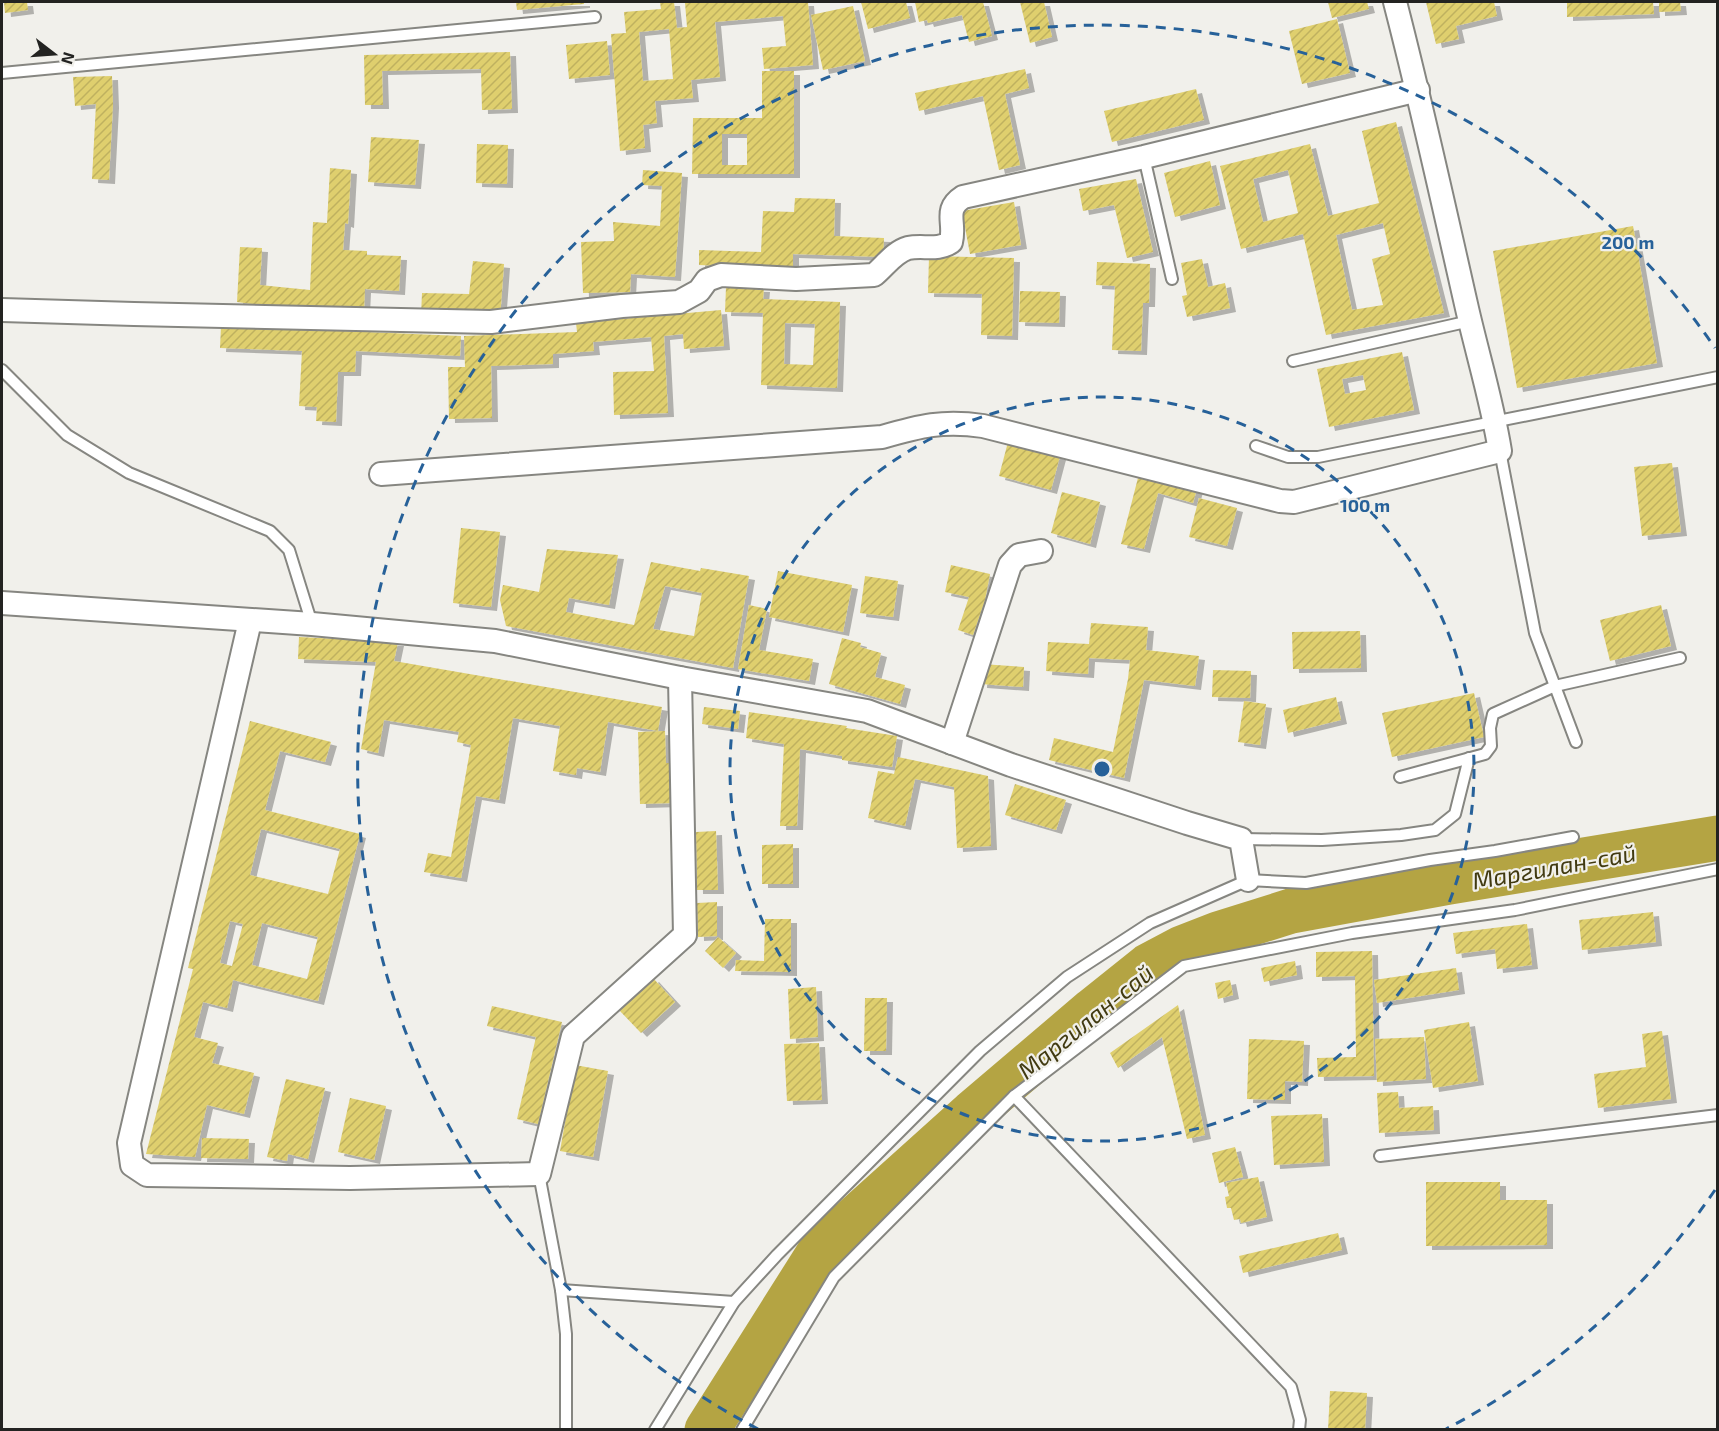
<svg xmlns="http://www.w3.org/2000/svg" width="1719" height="1431" font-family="'Exo 2',sans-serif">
	<defs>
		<pattern id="building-hatch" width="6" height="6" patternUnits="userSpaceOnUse" patternTransform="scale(1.5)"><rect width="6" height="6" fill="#dfcf6e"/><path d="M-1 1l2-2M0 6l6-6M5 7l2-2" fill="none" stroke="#bfb15f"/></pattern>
		<filter id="shadow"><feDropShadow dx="6" dy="4" stdDeviation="0" flood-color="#0004"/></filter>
	</defs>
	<rect width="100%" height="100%" fill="#f1f0eb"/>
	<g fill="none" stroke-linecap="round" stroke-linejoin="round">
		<!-- river -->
		<polyline stroke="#b4a443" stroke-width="45" points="707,1430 822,1248 972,1113 1093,1010 1148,966 1182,948 1218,934 1291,911 1449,882 1718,838"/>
	</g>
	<!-- building -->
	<g fill="url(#building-hatch)" fill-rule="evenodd" filter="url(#shadow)">
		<polygon points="4,2 27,2 28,10 5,13"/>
		<polygon points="516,2 584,2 584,4 517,10"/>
		<path d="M660,2H674L677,28L687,27L685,3L808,2L813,65L764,69L762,48L786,46L783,16L715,22L720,77L691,80L693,98L655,101L657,123L643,125L645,148L620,151L611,34L626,33L624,12L661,9ZM669,29L673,79L643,81L639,32Z"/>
		<polygon points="861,2 906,2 910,18 868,29"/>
		<polygon points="915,2 983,2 992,36 969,42 962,15 928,23 927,20 919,22"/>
		<polygon points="1020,2 1044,2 1052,37 1030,43"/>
		<polygon points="1328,2 1367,2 1369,9 1332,18"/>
		<polygon points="1426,2 1494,2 1497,16 1456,26 1459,39 1436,44"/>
		<polygon points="1567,2 1653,2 1654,14 1567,17"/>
		<polygon points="1659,2 1680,2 1681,11 1659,12"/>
		<polygon points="853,6 865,61 823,70 811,15"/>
		<polygon points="1337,19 1350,73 1302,84 1289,31"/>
		<polygon points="607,41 610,75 569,79 566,45"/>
		<polygon points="510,52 512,109 482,110 481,69 382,71 383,105 365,105 364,55"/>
		<polygon points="1025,69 1029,88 1005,94 1020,165 999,170 983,96 919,111 915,93"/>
		<path d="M762,71H794V174H692L693,118H762ZM722,134H747V165H722Z"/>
		<polygon points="112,76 113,104 109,180 92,179 96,104 75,106 73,77"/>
		<polygon points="1196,89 1204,120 1112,142 1104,111"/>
		<path d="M1396,122L1444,313L1326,335L1303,234L1241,249L1220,166L1310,144L1328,216L1379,203L1362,131ZM1288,170L1298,213L1263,222L1253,179ZM1383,223L1390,254L1372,259L1383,305L1352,310L1336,235Z"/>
		<polygon points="371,137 419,140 415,185 368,182"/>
		<polygon points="477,144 508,145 507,184 476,183"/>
		<polygon points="1210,161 1220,205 1175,217 1164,173"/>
		<polygon points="330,168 351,170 348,224 345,223 343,250 367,251 367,255 401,256 399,291 365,289 364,310 293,309 237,302 240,247 262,248 260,285 310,290 313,222 327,223"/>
		<polygon points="643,170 682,173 675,277 631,274 630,292 583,293 581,242 614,241 613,222 660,226 662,186 642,185"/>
		<polygon points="1136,179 1153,252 1127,258 1114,205 1083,211 1079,189"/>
		<polygon points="795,198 835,199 834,236 884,238 883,257 793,254 793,269 699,265 699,250 761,252 763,211 794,212"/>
		<polygon points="1014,202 1021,245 970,254 962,211"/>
		<polygon points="1633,226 1657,363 1517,388 1493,251"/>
		<polygon points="929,256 1014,258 1012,336 981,335 982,294 928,293"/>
		<polygon points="1202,259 1208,287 1225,283 1230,308 1187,317 1182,296 1187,295 1181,263"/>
		<polygon points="473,261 504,264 500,318 421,315 422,293 469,294"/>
		<polygon points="1097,262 1150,264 1149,303 1143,303 1141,351 1112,350 1115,286 1096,285"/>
		<path d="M726,287L764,288L763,299L840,302L837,388L761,385L763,313L725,312ZM785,323L815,324L813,365L784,364Z"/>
		<polygon points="1020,291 1060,292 1059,323 1019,322"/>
		<polygon points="721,310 724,346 684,349 683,334 664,336 668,413 614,415 613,372 654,371 651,337 593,342 594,351 553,354 553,364 491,366 492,418 449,419 448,367 465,367 464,336 577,332 576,323"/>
		<polygon points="221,326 461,336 460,356 356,351 355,372 338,372 336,422 316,421 317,407 299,406 302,351 220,348"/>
		<path d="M1402,352L1414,410L1329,427L1317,369ZM1363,375L1366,390L1345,394L1342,379Z"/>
		<polygon points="1008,442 1060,456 1051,490 999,476"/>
		<polygon points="1672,463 1681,532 1642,536 1634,467"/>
		<polygon points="1140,470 1198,485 1193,503 1158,493 1144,549 1121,544"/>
		<polygon points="1062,492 1100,502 1090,544 1051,533"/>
		<polygon points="1199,498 1237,508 1227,546 1189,537"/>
		<polygon points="461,528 500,532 491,607 453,603"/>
		<path d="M547,549L618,555L609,605L569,598L566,612L634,625L651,562L700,571L701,568L749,576L733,668L506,626L500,600L503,585L539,592ZM665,586L702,593L694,636L653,629Z"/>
		<polygon points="951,565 990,574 985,600 973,635 958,630 969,597 945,592"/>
		<polygon points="778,571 852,585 843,632 769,617"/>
		<polygon points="865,576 898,581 893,617 860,613"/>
		<polygon points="749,605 767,609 759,650 813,659 809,681 738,669"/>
		<polygon points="1661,605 1671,646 1610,661 1600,620"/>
		<polygon points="1091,623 1148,627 1146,650 1199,656 1195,686 1144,680 1124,778 1049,760 1054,738 1113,752 1128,679 1130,660 1089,658 1088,674 1046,671 1048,642 1089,644"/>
		<polygon points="1360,631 1361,668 1293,669 1292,632"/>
		<polygon points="299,637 398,642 394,661 662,707 658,731 608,722 600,772 577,768 576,775 553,771 560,726 513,718 499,800 476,796 461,878 424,872 428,853 451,857 471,745 457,742 459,732 384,720 378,753 361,749 376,662 298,659"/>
		<polygon points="842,638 861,643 860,647 881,653 875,677 905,685 900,704 829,684"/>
		<polygon points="982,664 1024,667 1023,687 981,684"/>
		<polygon points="1213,670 1251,671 1250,698 1212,697"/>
		<polygon points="1474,693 1484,737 1392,757 1382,713"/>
		<polygon points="1336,697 1341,720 1288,733 1283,710"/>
		<polygon points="1244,701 1266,704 1260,745 1238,742"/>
		<polygon points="704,707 740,711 738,729 702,724"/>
		<polygon points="749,712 847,726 846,728 897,736 892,767 842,760 842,756 800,749 797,826 780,826 784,744 746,738"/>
		<path d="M250,721L331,742L325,762L280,751L265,810L360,834L318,1001L233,980L227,1008L203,1002L194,1037L218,1043L212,1063L254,1073L244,1114L207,1105L195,1157L146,1154L193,969L188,968ZM261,829L340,849L328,894L250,875ZM230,921L243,924L232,966L220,963ZM262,923L318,937L307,979L252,965Z"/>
		<polygon points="665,731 666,763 673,763 675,803 640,804 638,732"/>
		<polygon points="898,757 988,776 991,846 957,848 954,787 915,779 905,826 868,818 878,771 894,774"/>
		<polygon points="1015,784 1066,800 1056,830 1005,815"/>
		<polygon points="716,831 718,890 697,890 696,832"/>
		<polygon points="793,844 793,884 762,884 762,845"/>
		<polygon points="717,902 717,936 698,937 697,903"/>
		<polygon points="1653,912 1656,942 1582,950 1579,920"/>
		<polygon points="765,919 791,919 791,972 735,971 736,960 764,961"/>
		<polygon points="1527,924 1532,965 1497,969 1495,949 1456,954 1453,933"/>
		<polygon points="718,937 736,953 723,968 705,951"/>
		<polygon points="1372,951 1374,1076 1318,1077 1317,1058 1356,1057 1355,976 1316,977 1316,952"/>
		<polygon points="1295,961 1297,975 1264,982 1261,968"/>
		<polygon points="1456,968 1459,990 1377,1003 1374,980"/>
		<polygon points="653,978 675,1002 641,1033 618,1009"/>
		<polygon points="1230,980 1233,995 1218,999 1215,983"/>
		<polygon points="816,987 818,1037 790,1039 788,989"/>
		<polygon points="865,998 887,998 886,1051 864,1051"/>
		<polygon points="1178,1005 1205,1135 1187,1139 1162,1037 1118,1068 1110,1053"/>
		<polygon points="492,1006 562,1022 538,1124 517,1119 536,1037 487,1026"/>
		<polygon points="1469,1022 1478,1081 1433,1088 1424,1030"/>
		<polygon points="1662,1031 1671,1099 1598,1108 1594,1074 1646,1067 1642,1034"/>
		<polygon points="1424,1037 1426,1079 1377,1082 1375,1039"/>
		<polygon points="1249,1039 1304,1041 1302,1082 1285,1081 1285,1100 1247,1099"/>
		<polygon points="819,1043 822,1100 787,1101 784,1044"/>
		<polygon points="575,1065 608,1071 593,1157 560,1151"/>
		<polygon points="286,1079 325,1088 308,1159 288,1154 287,1161 267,1157"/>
		<polygon points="1398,1092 1399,1108 1433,1106 1434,1130 1379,1133 1377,1093"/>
		<polygon points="350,1098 386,1106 374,1160 338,1152"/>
		<polygon points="1322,1114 1324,1162 1274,1165 1271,1116"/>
		<polygon points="202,1138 249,1139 248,1159 201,1158"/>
		<polygon points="1235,1147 1243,1177 1219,1183 1212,1153"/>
		<polygon points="1258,1177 1267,1217 1241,1223 1240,1219 1234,1220 1231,1208 1227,1208 1225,1197 1229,1196 1226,1183"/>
		<polygon points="1426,1182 1500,1182 1500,1200 1547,1200 1547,1245 1426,1246"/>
		<polygon points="1338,1233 1342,1250 1243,1273 1239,1256"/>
		<polygon points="1330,1391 1367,1393 1365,1430 1328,1430"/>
	</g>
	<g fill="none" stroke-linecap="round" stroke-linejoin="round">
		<!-- lane casing -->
		<g stroke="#868681" stroke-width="14">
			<g id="lane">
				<polyline points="2,73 595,17"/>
				<polyline points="1144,157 1172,279"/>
				<polyline points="1293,361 1470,321"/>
				<polyline points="2,370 67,435 129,473 270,531 289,550 312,624"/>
				<polyline points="1256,446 1288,457 1318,457 1718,377"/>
				<polyline points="1500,451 1535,633 1576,742"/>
				<polyline points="1400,777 1485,754 1491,746 1490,728 1493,714 1555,686 1680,658"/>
				<polyline points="1241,839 1322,840 1401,835 1435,830 1455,814 1469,758"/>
				<polyline points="1014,1096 1291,1387 1300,1420 1299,1430"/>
				<polyline points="1380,1156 1718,1115"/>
				<polyline points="539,1174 561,1290 566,1334 566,1430"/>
				<polyline points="561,1290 734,1302"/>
				<polyline points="655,1430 734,1302 777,1255 980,1051 1067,977 1150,923 1248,880 1306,883 1430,860 1495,851 1573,837"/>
				<polyline points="742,1430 834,1277 1014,1096 1184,966 1352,933 1515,910 1718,869"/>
			</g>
		</g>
		<!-- street casing -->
		<g stroke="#868681" stroke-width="26">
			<g id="street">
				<path d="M2,310L134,314L491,322L622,306L679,302L699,291L707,280L721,275L796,279L874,275C885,266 894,252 908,248C923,245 938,251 951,242C956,222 943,210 963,197L1144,157L1418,90"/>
				<path d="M381,474L882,437C920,426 943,420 983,426L1280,501L1294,502L1500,451C1492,401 1477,353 1466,304C1443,203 1421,102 1395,2"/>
				<polyline points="2,603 312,624 495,641 680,678 867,711 1011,765 1187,823 1241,839 1248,880"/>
				<polyline points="250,621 129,1143 132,1165 147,1175 350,1178 539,1174 573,1036 685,935 680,678"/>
				<polyline points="952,743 1010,565 1019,555 1041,551"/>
			</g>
		</g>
		<!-- lane -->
		<use href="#lane" stroke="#fff" stroke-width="10"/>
		<!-- street -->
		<use href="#street" stroke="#fff" stroke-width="22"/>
	</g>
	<!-- distance rings -->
	<g fill="none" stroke="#276199" stroke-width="3" stroke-dasharray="10 8">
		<circle cx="1102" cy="769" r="372"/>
		<path d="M1715 1190A744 744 0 0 1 1446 1429M758 1429A744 744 0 1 1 1715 348"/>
	</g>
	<g text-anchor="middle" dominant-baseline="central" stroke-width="4.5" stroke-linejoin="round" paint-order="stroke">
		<!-- water labels -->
		<g font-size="24" font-style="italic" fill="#413a11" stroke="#f1f0eb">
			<text transform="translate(1554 866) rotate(-10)">Маргилан-сай</text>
			<text transform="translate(1085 1021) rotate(-39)">Маргилан-сай</text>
		</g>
	</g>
	<circle cx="1102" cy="769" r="9" fill="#276199" stroke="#f1f0eb" stroke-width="3"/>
	<g font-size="18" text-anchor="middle" font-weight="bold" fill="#276199" stroke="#f1f0eb" stroke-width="4.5" stroke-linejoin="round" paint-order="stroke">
		<text x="1628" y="249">200 m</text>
		<text x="1365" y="512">100 m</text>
	</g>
	<!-- border -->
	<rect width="1719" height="1431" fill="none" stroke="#232321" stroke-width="6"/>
	<!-- north arrow -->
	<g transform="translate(54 54) rotate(107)" stroke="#f1f0eb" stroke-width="4.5" paint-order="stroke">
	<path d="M0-4.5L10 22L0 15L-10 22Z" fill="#232321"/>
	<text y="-9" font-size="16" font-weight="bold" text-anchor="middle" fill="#232321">N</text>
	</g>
</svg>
